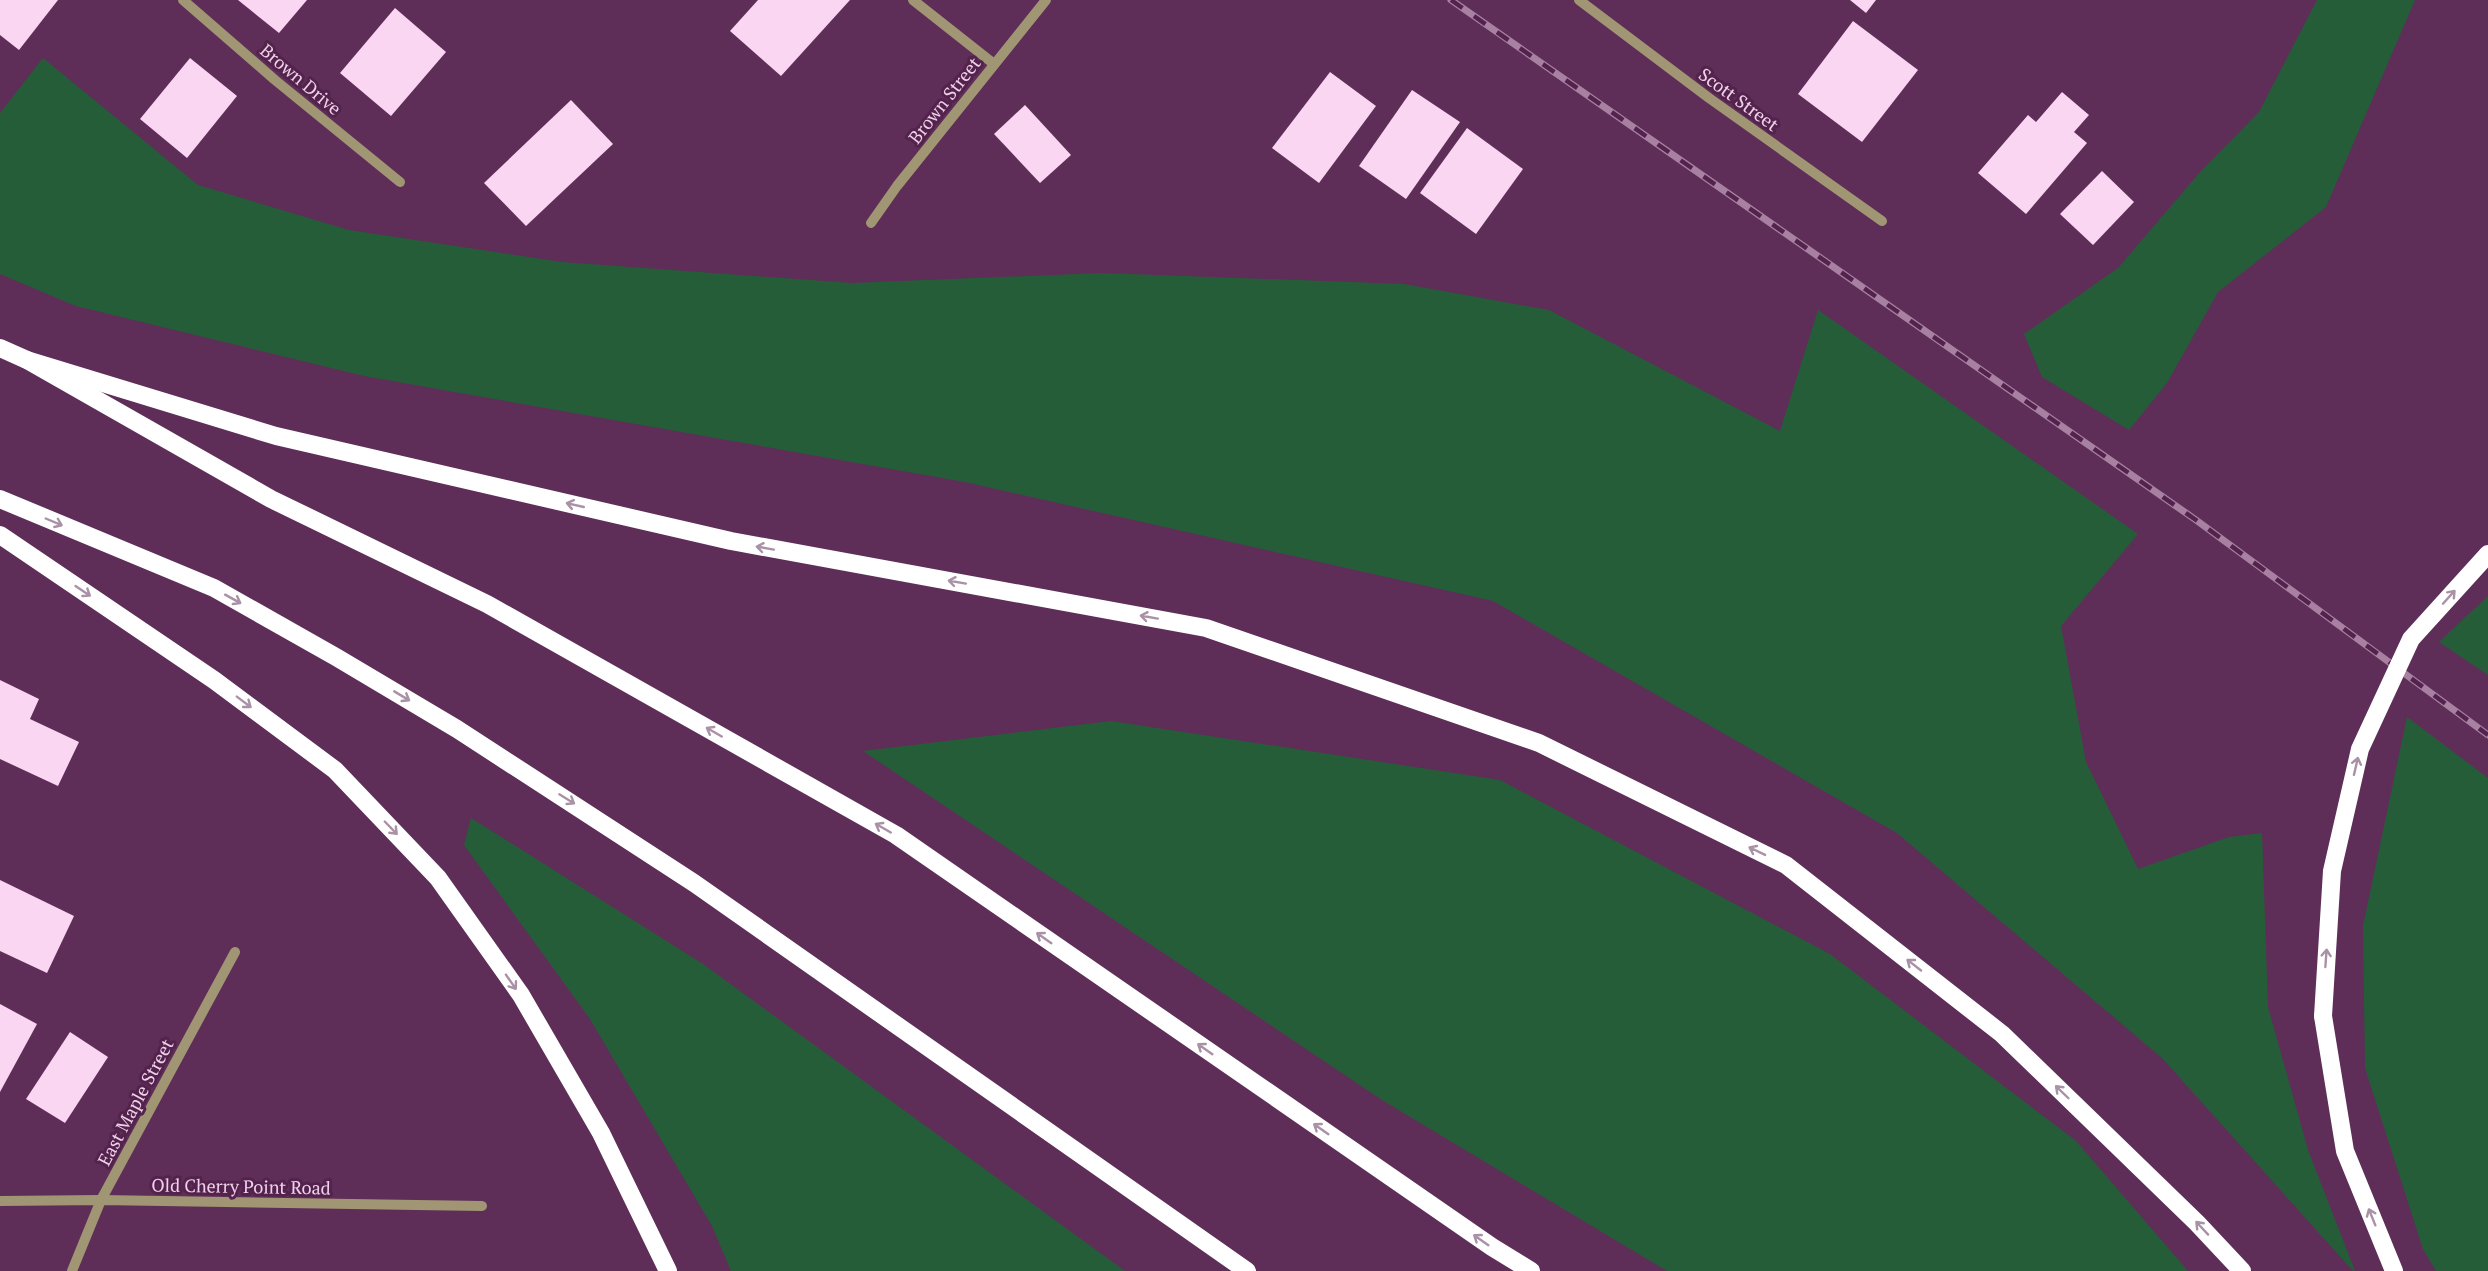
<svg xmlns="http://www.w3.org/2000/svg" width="2488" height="1271" font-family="'PT Serif',serif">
	<rect width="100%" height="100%" fill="#5e2e58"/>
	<!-- green -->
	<g fill="#265d39">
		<polygon points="2317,0 2415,0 2326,207 2218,292 2167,383 2129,430 2042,377 2024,334 2118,268 2201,171 2259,112"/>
		<polygon points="43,58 198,185 349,230 562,262 852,283 1102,273 1404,284 1549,310 1780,431 1818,310 2138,534 2061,626 2086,762 2138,869 2229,837 2262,833 2268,1007 2308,1150 2355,1271 2353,1271 2163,1059 1897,833 1493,601 965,482 364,376 76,306 0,274 0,113"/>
		<polygon points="2488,596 2488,675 2439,642"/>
		<polygon points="2407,717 2488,778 2488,1271 2436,1271 2423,1249 2365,1068 2363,926"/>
		<polygon points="1111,721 1500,780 1830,954 2076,1141 2188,1271 1667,1271 1382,1100 863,751"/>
		<polygon points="471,818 703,964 1125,1271 731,1271 712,1226 590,1019 464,845"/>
	</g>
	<!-- building -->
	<g fill="#fad6f3">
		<polygon points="0,0 58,0 19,50 0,35"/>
		<polygon points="238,0 307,0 279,33"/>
		<polygon points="758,0 850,0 781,76 730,31"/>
		<polygon points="1850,0 1876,0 1866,13"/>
		<polygon points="395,8 446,52 391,116 340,73"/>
		<polygon points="1853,21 1918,70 1862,142 1798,94"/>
		<polygon points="190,58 237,96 187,158 140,119"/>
		<polygon points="1330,72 1376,106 1319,183 1272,148"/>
		<polygon points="1412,90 1460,122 1406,199 1359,166"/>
		<polygon points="2062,92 2089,115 2074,132 2087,143 2026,214 1978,173 2028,115 2036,122"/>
		<polygon points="571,100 613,144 526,226 484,183"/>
		<polygon points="1025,105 1071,155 1040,183 994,134"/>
		<polygon points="1467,128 1523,169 1476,234 1420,193"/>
		<polygon points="2102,171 2134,202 2093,245 2060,214"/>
		<polygon points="0,680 39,699 30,719 79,742 58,786 0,759"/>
		<polygon points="0,880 74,916 47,973 0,951"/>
		<polygon points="0,1004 37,1024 0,1092"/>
		<polygon points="70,1032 108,1057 65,1123 26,1099"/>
	</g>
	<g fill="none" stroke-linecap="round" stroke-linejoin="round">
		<!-- minor -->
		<g stroke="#a19673" stroke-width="10">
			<polyline points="183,0 275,80 400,182"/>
			<polyline points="913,0 994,64"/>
			<polyline points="1579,0 1709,98 1882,221"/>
			<polyline points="871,223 897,186 1046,0"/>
			<polyline points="0,1201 101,1200 482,1206"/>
			<polyline points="72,1271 101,1200 235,952"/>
		</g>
		<!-- highway -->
		<g stroke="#fff" stroke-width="18">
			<polyline points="0,348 27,360 271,499 487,604 896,835 1492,1247 1531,1271"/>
			<polyline points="27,360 276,436 731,541 1206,628 1539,743 1786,865 2002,1034 2197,1223 2242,1271"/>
			<polyline points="0,499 214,588 336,657 457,729 694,883 1247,1271"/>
			<polyline points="0,535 214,680 335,770 438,878 521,995 601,1133 668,1271"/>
			<polyline points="2323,1016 2345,1151 2394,1271"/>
		</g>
		<!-- rail casing -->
		<g stroke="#a881a2" stroke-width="7">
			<polyline id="rail" points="1451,0 2196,520 2488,735"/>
		</g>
		<!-- rail -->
		<use href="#rail" stroke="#53234d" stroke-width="4.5" stroke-dasharray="14" stroke-linecap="butt"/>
		<!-- highway-bridge -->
		<polyline stroke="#fff" stroke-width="18" points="2323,1016 2332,871 2360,749 2411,639 2488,554"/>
	</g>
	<!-- one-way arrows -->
	<defs><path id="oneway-shaft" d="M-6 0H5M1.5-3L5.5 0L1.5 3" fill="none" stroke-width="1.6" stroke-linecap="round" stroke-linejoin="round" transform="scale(1.5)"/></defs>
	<g stroke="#a991a6">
		<use href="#oneway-shaft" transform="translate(575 505) rotate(-167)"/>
		<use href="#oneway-shaft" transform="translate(54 522) rotate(23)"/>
		<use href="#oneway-shaft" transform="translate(765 548) rotate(-170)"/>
		<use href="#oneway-shaft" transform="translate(957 582) rotate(-170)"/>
		<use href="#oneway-shaft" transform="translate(83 591) rotate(34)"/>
		<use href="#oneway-shaft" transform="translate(2449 597) rotate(-48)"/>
		<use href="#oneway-shaft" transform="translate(233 599) rotate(29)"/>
		<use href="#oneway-shaft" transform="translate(1149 617) rotate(-170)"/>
		<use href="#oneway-shaft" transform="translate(402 696) rotate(31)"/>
		<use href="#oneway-shaft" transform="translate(244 702) rotate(37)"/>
		<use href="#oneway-shaft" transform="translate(714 732) rotate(-150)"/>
		<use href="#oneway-shaft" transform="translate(2356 766) rotate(-77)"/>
		<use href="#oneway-shaft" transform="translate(567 799) rotate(32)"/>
		<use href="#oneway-shaft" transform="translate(391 828) rotate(46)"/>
		<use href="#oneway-shaft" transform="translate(883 828) rotate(-150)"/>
		<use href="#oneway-shaft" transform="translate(1757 851) rotate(-154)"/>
		<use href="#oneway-shaft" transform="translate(1044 938) rotate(-145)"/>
		<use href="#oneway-shaft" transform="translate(2326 958) rotate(-86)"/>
		<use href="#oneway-shaft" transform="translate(1914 965) rotate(-142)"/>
		<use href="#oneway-shaft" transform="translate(511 982) rotate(55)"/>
		<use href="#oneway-shaft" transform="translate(1205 1049) rotate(-145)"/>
		<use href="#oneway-shaft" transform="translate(2062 1092) rotate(-136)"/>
		<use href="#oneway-shaft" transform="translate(1321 1129) rotate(-145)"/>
		<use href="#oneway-shaft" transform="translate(2372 1217) rotate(-112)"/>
		<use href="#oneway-shaft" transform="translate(2202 1228) rotate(-133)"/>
		<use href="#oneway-shaft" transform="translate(1481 1240) rotate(-145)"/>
	</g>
	<g text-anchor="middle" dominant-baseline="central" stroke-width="6" stroke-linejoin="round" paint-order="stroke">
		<!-- street labels -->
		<g font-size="18" fill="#efd1e9" stroke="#53234d">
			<text transform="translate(301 79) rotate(40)">Brown Drive</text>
			<text transform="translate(1739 99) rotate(36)">Scott Street</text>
			<text transform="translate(944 100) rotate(-52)">Brown Street</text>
			<text transform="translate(135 1102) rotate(-62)">East Maple Street</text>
			<text transform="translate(241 1186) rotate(1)">Old Cherry Point Road</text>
		</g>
	</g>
</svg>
